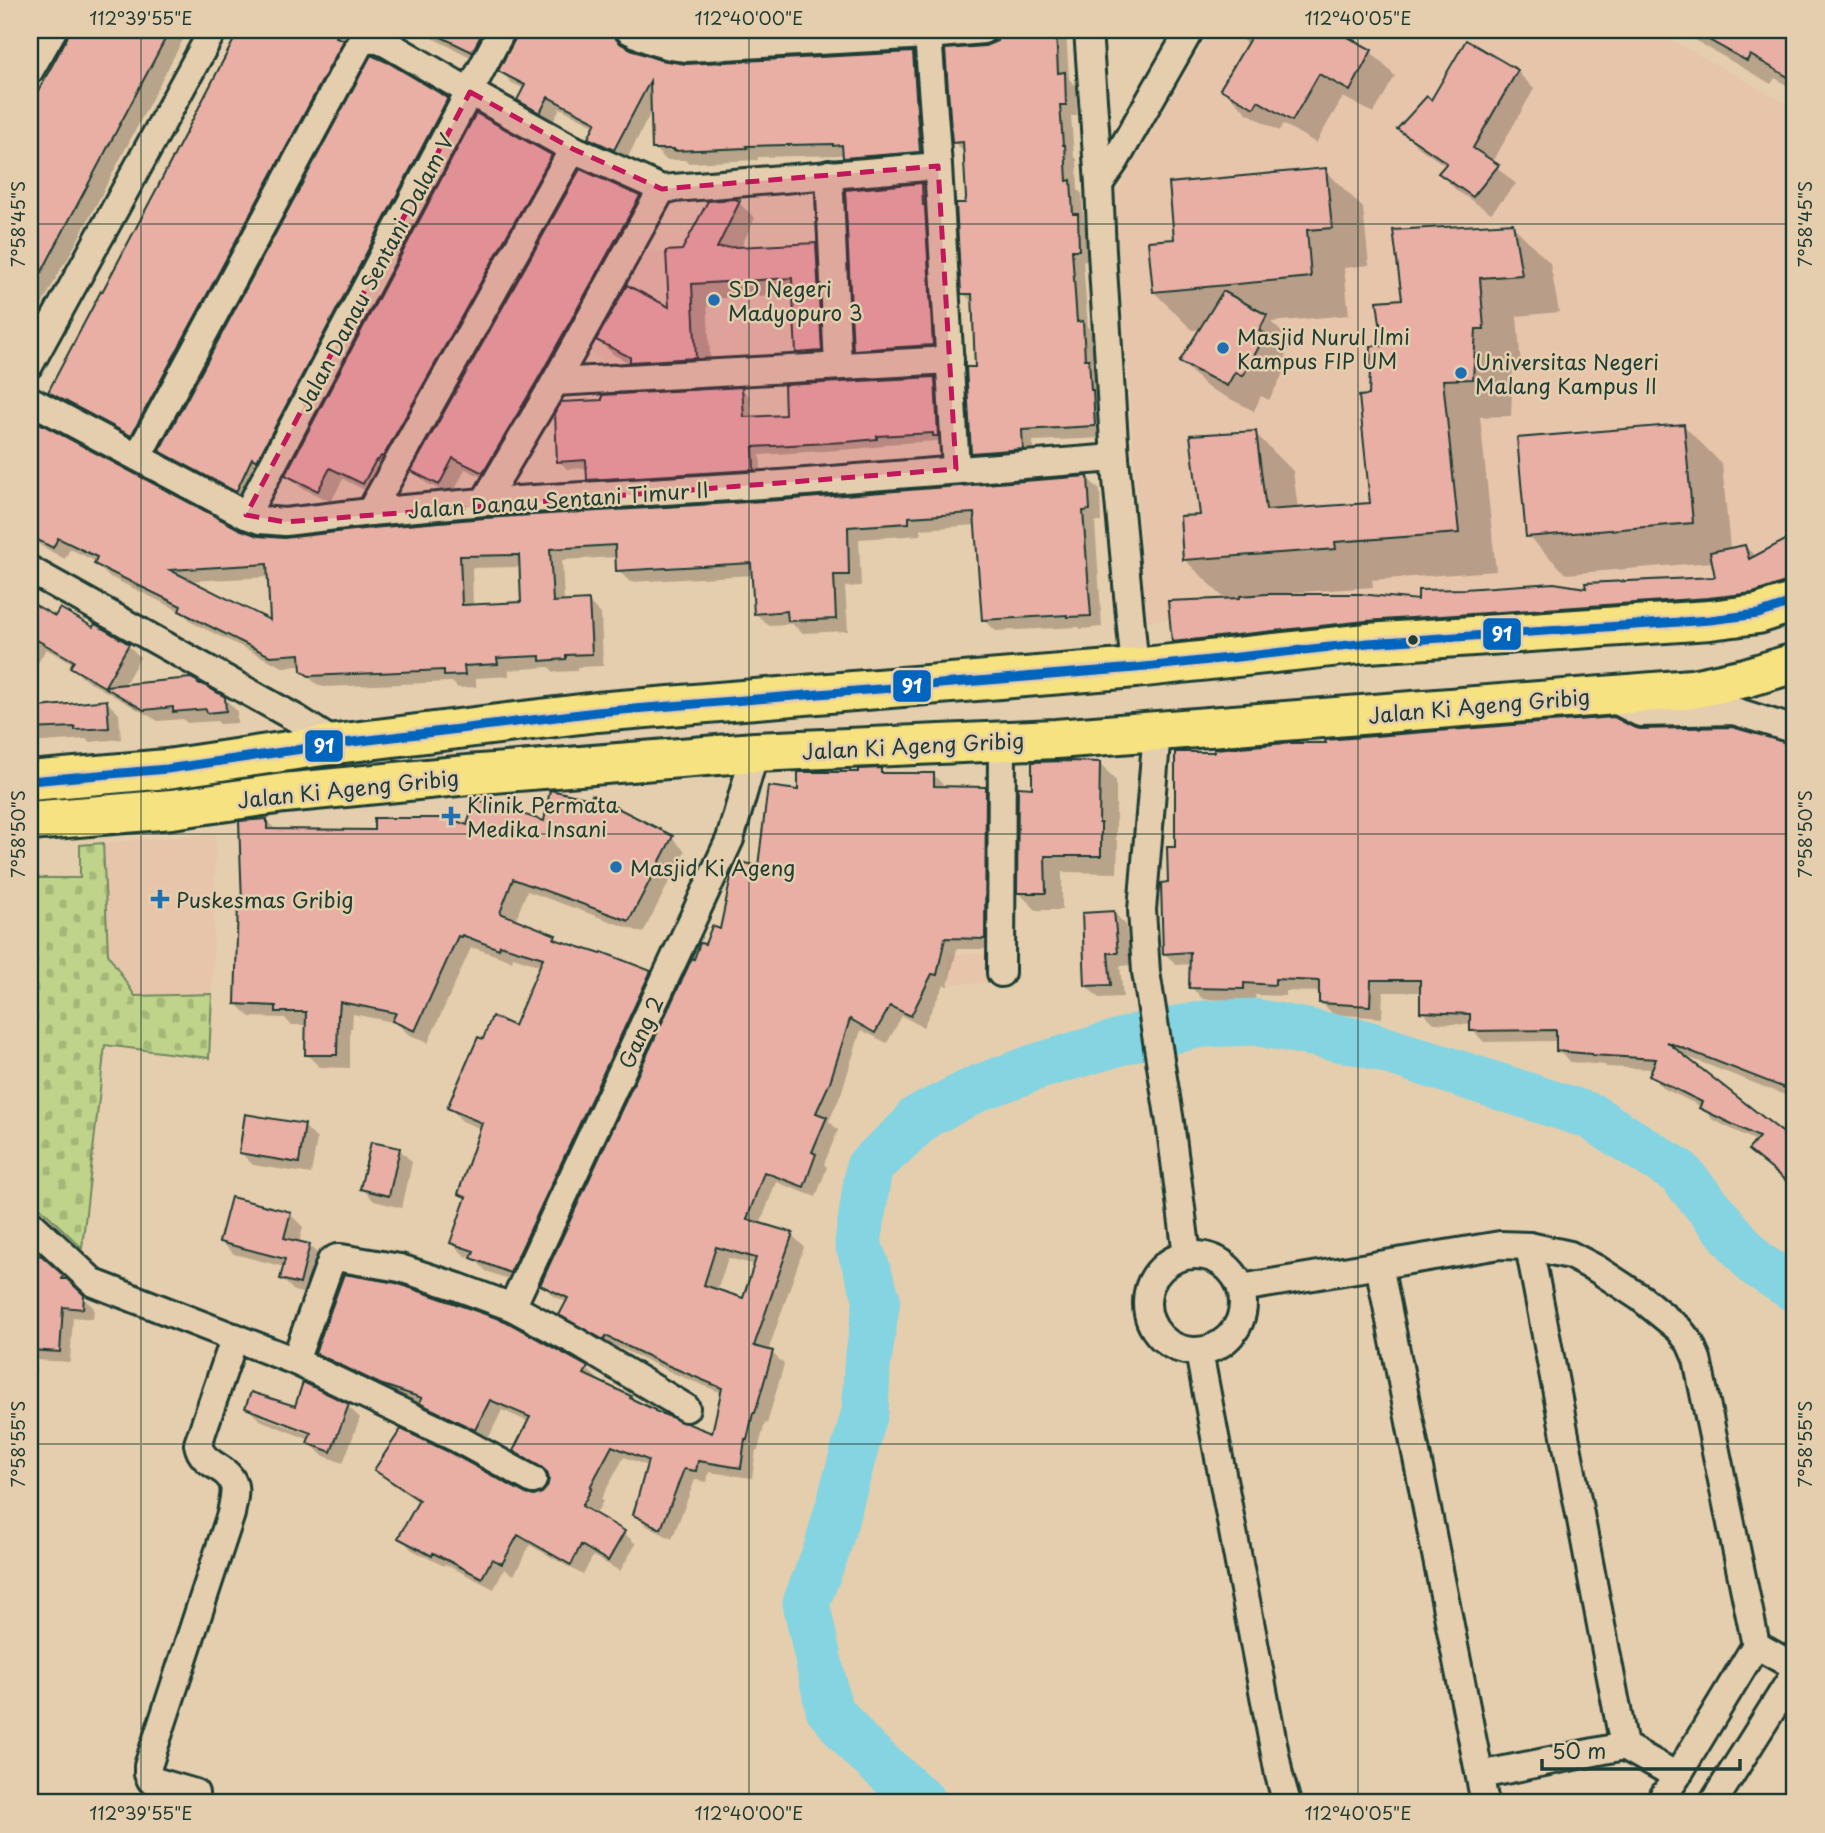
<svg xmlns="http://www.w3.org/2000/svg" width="1825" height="1833" font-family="'Playpen Sans',sans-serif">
	<defs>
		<pattern id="cemetery-stones" width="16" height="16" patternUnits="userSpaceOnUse" patternTransform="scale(1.75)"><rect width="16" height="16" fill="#bfd48a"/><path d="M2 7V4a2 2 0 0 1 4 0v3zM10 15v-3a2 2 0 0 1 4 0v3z" fill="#a4b778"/></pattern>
	</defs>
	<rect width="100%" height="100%" fill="#e5cead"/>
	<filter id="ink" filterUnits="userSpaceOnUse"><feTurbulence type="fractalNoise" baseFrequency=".0143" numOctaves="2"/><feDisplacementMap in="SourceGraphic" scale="14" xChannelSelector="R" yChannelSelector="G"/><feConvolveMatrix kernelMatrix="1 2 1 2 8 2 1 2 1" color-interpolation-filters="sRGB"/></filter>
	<g filter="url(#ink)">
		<!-- built -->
		<g fill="#e6c5ab">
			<polygon points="1211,30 1653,30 1795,108 1795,550 1767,571 1147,621 1114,196"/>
			<polygon points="815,246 822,348 818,354 618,369 581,349 636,252"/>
			<polygon points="216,834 212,994 135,996 108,954 103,843"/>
			<polygon points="948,954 991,954 990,983 948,983"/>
		</g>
		<!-- cemetery -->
		<polygon fill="url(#cemetery-stones)" stroke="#6f885f" stroke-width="2" points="103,843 108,954 135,996 212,994 209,1058 105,1045 82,1248 30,1198 30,878 80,878 80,845"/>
		<!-- shadow -->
		<g fill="#0003" fill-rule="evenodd">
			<polygon points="72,30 188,30 65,264 64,263 30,328 30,111"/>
			<polygon points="242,30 373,30 144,447 63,404 51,392"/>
			<polygon points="423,30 499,30 485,64 432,38"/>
			<polygon points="521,30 613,30 623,40 622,43 625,47 631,50 660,61 688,65 913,53 925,65 931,163 856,169 844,155 758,157 758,160 688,163 685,160 666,160 654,148 652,110 626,161 602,150 590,138 596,126 560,108 553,123 531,112 520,100 525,89 512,83 500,71"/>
			<polygon points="1000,30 1066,30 1069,79 1076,86 1077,116 1071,116 1074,156 1077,159 1078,190 1082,194 1084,223 1089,228 1090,261 1083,261 1088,328 1095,335 1096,368 1100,372 1106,438 1033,441 1034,461 984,465 973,453 977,368 974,304 963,293 967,204 965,153 954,142 985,47 998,42"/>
			<polygon points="1231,30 1331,30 1371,52 1395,76 1374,113 1343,97 1316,143 1283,124 1279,131 1247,113 1223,89 1248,45"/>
			<polygon points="1684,30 1789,30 1795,34 1795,90 1775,78 1771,84 1698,42"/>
			<polygon points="1517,71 1534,89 1492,163 1516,184 1491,213 1457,191 1440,173 1446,166 1417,146 1400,128 1432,102"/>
			<polygon points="447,99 460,112 249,503 174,463 161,450"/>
			<polygon points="550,157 563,169 376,496 343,479 331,502 300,487 287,474"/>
			<polygon points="1325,170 1363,208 1369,265 1344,268 1349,315 1271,322 1292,342 1285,356 1290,361 1269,400 1261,396 1254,411 1207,387 1181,362 1202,329 1192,330 1154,292 1176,240"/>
			<polygon points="921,185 932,196 943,355 866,360 855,349"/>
			<polygon points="639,198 651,210 496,484 465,469 452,496 426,483 413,470"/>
			<polygon points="735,200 739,203 755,218 740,249 816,245 831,260 836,366 813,368 797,352 795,294 707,299 711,373 638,367 614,355 598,340 671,309 683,252"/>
			<polygon points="1512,225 1550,263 1559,312 1517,316 1521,366 1513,367 1511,416 1480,417 1496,571 1372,580 1373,587 1287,593 1288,596 1420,602 1588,590 1717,578 1713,562 1566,574 1528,536 1684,426 1722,464 1730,549 1745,546 1756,557 1795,537 1795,605 1194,661 1174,641 1226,600 1185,560 1202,516 1255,433 1293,471 1298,509 1372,504 1371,397 1385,348 1404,301"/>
			<polygon points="934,378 942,387 943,443 940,441 884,444 884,446 855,449 760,455 762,477 597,487 589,479 589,468 567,469 559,461 742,389 750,397 751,418 787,416"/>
			<path d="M30,420L238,531L258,537L287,539L1087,478L1100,490L1101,522H1095L1102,627L1081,629L1079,627L996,631L983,619L977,525L921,529V535L859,539L861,586L845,587L848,631L802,633L792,624L768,625L755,613L753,575L630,582L618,570V557L562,560L564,603L589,602L601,614L603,666L577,667V671L554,672L549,667L509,670V676L476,678V687L458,688L452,682L323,687L315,683L302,670V666L283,667L193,623L182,612L108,576L96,564L97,562L70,549L65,559L41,546L30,535L33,526L30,524ZM521,567L523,604L473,606L472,568ZM270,577L272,623L189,581Z"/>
			<polygon points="30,603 56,618 128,645 140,657 124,686 199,686 224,698 237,711 237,723 220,724 217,721 187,723 183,719 158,721 84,679 72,667 74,664 46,649 30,677"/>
			<polygon points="107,702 119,714 121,739 89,742 86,739 30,743 30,710"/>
			<polygon points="1639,730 1795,747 1795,1099 1680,1054 1795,1145 1795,1201 1787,1193 1792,1186 1762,1162 1750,1150 1758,1142 1713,1120 1702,1107 1663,1088 1651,1076 1653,1069 1606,1067 1605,1065 1570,1062 1558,1050 1558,1041 1484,1042 1472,1030 1472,1025 1434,1023 1422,1011 1422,992 1383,992 1382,1018 1333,1014 1321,1002 1321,992 1286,991 1286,996 1255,995 1256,1001 1203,999 1191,987 1191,964 1177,965 1164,953 1170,884 1177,849 1216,754 1327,744"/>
			<polygon points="1099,763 1116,781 1116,840 1118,842 1117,873 1062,872 1062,910 1036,910 1019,893 1034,789"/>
			<path d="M880,770L884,774L934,775L945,787L985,789L997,800L996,949H957L948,986L944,985L923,1027L902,1016L887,1043L861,1030L841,1094L829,1121L838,1130L824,1164L827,1167L816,1197L776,1182L760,1225L792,1235L804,1247L768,1351L772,1353L784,1364L767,1424L765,1423L758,1450H756L752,1478L709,1472L707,1482L695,1480L672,1539L647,1526L635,1514L648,1466L624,1457L601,1499L603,1501L595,1516L624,1533L636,1544L620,1571L593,1556L583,1575L530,1545L514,1575L504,1569L494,1589L445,1564L444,1566L412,1550L401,1538L420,1503L388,1481L376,1470L534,1497L543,1495L549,1488V1475L526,1462L515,1451L529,1422L502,1410L487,1441L433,1414L423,1405L393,1395L328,1364L317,1353L505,1323L587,1369L599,1380L598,1382L634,1402L713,1436L722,1393L675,1374L618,1347L616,1351L573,1326L561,1314L567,1302L553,1296L542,1284L706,947L721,932L760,868L800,792L859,774ZM728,1258L756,1265L744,1301L717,1291Z"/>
			<polygon points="266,820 277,831 376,832 545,824 671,837 685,851 643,933 527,891 515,921 555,936 562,944 650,973 663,986 524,1285 486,1271 475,1259 465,1256 452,1243 467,1200 460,1193 481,1129 462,1121 449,1107 484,1041 515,1028 541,966 513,957 512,961 475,948 474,949 471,948 428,1043 408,1034 397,1023 353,1014 352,1028 350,1028 350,1068 320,1067 306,1054 307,1025 291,1025 285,1018 250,1017 237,1004 244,905"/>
			<polygon points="1114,913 1126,925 1130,965 1120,966 1123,997 1099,998 1086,986"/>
			<polygon points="304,1126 317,1139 311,1174 253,1165 240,1152"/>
			<polygon points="373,1144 400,1150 412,1162 402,1208 374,1201 362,1188"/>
			<polygon points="290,1214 303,1227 299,1243 310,1246 322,1258 313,1296 294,1291 282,1279 284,1267 234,1254 221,1242"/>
			<polygon points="30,1247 94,1308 93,1319 73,1317 70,1362 36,1360 36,1371 30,1371"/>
			<path d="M348,1406L360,1418L343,1463L322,1455L309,1442L310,1440L260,1420L247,1408H296ZM260,1412L320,1435L319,1438L260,1416Z"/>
		</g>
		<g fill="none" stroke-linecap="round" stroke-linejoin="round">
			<!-- river -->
			<polyline stroke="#85d4e1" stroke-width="47" points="924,1803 860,1746 829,1709 806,1603 827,1549 865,1412 867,1368 877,1299 858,1243 869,1167 923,1117 917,1119 981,1087 1036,1067 1137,1037 1204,1024 1254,1022 1364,1043 1590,1116 1679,1172 1756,1264 1795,1289"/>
		</g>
		<!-- building -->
		<g fill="#e9afa5" stroke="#1f3d34" stroke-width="2" fill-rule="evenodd">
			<polygon points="69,30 170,30 30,294 30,106 67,38"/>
			<polygon points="239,30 340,30 336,37 344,40 131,436 48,392 101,291 102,292 155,192"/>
			<polygon points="427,30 484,30 472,52"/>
			<polygon points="518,30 610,30 613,32 616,39 621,44 637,52 660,60 686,64 913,52 920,152 843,158 842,145 833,146 833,144 746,146 747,148 674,151 674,149 652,149 650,81 614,150 588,138 596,122 548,97 540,113 517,100 525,85 498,71 516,37"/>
			<polygon points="1056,30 1058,73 1065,72 1066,105 1060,105 1063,145 1065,145 1067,181 1071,180 1073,214 1078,214 1079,250 1072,250 1077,322 1083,321 1085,359 1089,359 1091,390 1093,390 1095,426 1022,430 1023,449 971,453 966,367 975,367 972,294 961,294 956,203 965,203 966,198 963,142 952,143 945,49 985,46 997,41 998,34"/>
			<polygon points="1255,30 1335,30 1372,50 1350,91 1319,74 1292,121 1258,101 1254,108 1220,89"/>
			<polygon points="1691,30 1795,30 1795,81 1750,55 1747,61"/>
			<polygon points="1466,40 1518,70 1473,148 1499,165 1473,197 1438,173 1447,163 1397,129 1427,96 1431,100"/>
			<polygon points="371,55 389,63 448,98 257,461 252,458 236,492 159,451"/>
			<polygon points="476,113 552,155 383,457 381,456 378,461 376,460 363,484 330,468 318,491 285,475"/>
			<polygon points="1326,168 1332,228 1307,230 1311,277 1153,292 1148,241 1174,239 1169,183"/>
			<polygon points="580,169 640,196 541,374 483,473 453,458 439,485 411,471"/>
			<polygon points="922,183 923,205 925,205 933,345 853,350 845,190"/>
			<polygon points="735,199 740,201 717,248 816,243 822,351 796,353 792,278 692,284 696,358 630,362 630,357 596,340 627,285 669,307 666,251 682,250 708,201"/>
			<polygon points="1513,223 1522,275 1480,278 1484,329 1476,329 1473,379 1443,380 1459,533 1335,542 1336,549 1183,560 1180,516 1200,515 1190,435 1256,431 1266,510 1370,503 1359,396 1369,395 1371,346 1383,346 1377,301 1402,299 1393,230"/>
			<polygon points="1223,291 1267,315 1259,331 1266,334 1243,376 1235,372 1227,386 1179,362"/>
			<polygon points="935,377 938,436 933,436 933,433 877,436 877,439 846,442 753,447 754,470 587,480 586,460 557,462 555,413 561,402 602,400 602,395 742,387 744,417 785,415 784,385"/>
			<path d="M30,418L239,529L258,536L284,538L372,528L485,518L781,500L1088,476L1090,510L1083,511L1091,616L1067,617V615L982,620L974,513L909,517V523L848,527L849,575H834L836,619L788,621L787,611L754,614L751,563L616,571L615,545L550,549L553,602L589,600L592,654L566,655V659L540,661V656L497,658L498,664L464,666L465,675L444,676V670L309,676L301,671L300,654L270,656L179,611L181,606L94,564L97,557L58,538L53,548L30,536ZM519,555L521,602L462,605L460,556ZM267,564L270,620L170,570Z"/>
			<polygon points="1684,424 1693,523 1526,537 1517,438"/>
			<polygon points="1795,535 1795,581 1788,581 1753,593 1708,598 1366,621 1172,642 1168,601 1240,598 1240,596 1267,594 1360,594 1418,600 1418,590 1464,589 1554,583 1586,588 1585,583 1715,577 1710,552 1745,545 1749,559"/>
			<polygon points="30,602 55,616 60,608 93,627 95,624 129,644 105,686 191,678 197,681 198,684 202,684 225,697 226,711 207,713 206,709 173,712 173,707 144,710 70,667 74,661 30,636"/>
			<polygon points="107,700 109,728 75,730 75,727 30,729 30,708"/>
			<polygon points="1614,717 1633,727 1640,729 1732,727 1795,745 1795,1092 1667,1042 1795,1142 1795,1188 1748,1150 1759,1137 1699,1108 1702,1102 1649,1076 1656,1059 1592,1055 1592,1054 1556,1051 1556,1030 1470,1031 1470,1014 1420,1012 1420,980 1371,980 1370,1006 1319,1003 1319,981 1275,979 1275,985 1244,983 1244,989 1189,988 1190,952 1163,954 1161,883 1168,882 1167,847 1175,847 1175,752 1214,752 1214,749 1288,743 1326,743 1325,740"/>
			<polygon points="1068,761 1100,762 1099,823 1101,823 1101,856 1045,856 1046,893 1017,893 1018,787 1032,788 1032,762"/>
			<path d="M881,768V773H934V786L986,787L985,939L945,938L937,975L932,974L911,1016L890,1006L875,1033L850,1019L830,1082L816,1113L827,1117L812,1152L816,1154L804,1187L764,1172L747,1219L793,1233L754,1346L773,1351L755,1413H753L747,1440L745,1439L741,1468L698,1461L696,1471L684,1469L661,1529L633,1515L648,1460L612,1446L590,1487L592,1488L582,1506L625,1531L608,1561L581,1545L571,1565L518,1535L502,1564L492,1559L482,1578L433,1553L432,1556L398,1538L419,1500L374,1470L401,1429L451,1453L526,1494L534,1496L542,1493L547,1487L549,1479L547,1472L541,1467L513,1451L530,1417L490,1400L475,1430L419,1403L422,1398L380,1384L315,1353L344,1274L396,1283L505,1321L588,1367L584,1374L631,1396L630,1398L655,1410V1411L712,1433L722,1388L662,1363L606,1336L604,1340L559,1315L568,1298L540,1285L692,958L694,959L700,943L705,944L712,926L720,929L732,872L737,861L758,866L768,786L798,790V772H858V769ZM716,1247L756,1258L743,1298L704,1285Z"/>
			<polygon points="550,790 591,799 592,795 673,836 629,921 513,879 500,913 556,935 554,939 601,954 602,952 651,971 510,1273 471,1258 474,1251 450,1243 466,1197 458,1194 482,1123 447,1108 478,1037 483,1039 492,1016 514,1026 543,958 500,945 499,949 462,935 461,937 458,936 415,1031 392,1021 396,1013 340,1002 339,1015 338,1015 337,1055 305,1055 306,1012 276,1012 276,1006 235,1004 238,903 242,903 239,821 267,819 267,829 374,830 374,818 448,818 467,825 475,799 544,821"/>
			<polygon points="1114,911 1118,953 1108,953 1111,985 1085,986 1082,913"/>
			<polygon points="245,1114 305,1124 299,1163 239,1153"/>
			<polygon points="371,1142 400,1148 389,1196 360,1189"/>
			<polygon points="231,1197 291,1212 284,1238 310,1244 300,1284 280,1279 285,1259 219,1242"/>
			<polygon points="33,1254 42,1256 63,1275 62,1279 67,1279 84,1295 83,1309 63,1307 60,1352 30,1350 30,1308"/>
			<polygon points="303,1382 349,1404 331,1452 307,1443 311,1433 245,1408 251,1392 295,1406"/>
		</g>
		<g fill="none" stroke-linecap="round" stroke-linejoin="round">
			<!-- minor casing -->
			<g stroke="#1f3d34" stroke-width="32">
				<g id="minor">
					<path d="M629,30C650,41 663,46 687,48L928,35L983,30"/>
					<polyline points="1088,30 1099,184 1102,252 1115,458 1135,668"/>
					<polyline points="928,35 938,166 956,469"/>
					<polyline points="30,70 53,30"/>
					<polyline points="829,174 838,366"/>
					<polyline points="1099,184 1115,161 1190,30"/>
					<polyline points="30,364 213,30"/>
					<polyline points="555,382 950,360"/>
					<polyline points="30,400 246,515 260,520 285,522 370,512 484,502 780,484 1115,458"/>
					<path d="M138,456L359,45C366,37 377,39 386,43L470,92L573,149L662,189L938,166"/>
					<polyline points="484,502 555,382 662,189"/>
					<polyline points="370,512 573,149"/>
					<polyline points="246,515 502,30"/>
					<polyline points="30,570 297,719 336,744"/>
					<polyline points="1607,696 1640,713 1734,711 1795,730"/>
					<polyline points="1157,731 1142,910 1146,972 1170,1122 1187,1255"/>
					<polyline points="1001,973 1002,740"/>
					<polyline points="30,1223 94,1283 295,1361 458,1439 533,1480"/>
					<polyline points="1529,1246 1624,1746 1677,1776"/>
					<circle cx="1195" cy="1303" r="48"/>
					<polyline points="1379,1265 1485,1803"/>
					<polyline points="1241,1288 1500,1245 1529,1246 1570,1255 1597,1269 1641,1298 1679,1329 1690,1343 1697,1359 1756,1645 1795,1667"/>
					<polyline points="512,1307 730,839 755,752"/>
					<polyline points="1199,1352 1279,1775 1287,1803"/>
					<polyline points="295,1361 331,1261 337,1258 341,1258 400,1268 458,1287 512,1307 575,1341 686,1408"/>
					<polyline points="1480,1775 1624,1746"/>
					<path d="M195,1793L151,1780L148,1774V1766L231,1514C232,1506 236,1494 234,1486C229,1465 202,1467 198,1444L235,1337"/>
					<polyline points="1659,1803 1677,1776 1756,1645"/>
					<polyline points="1713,1803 1795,1673"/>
				</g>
			</g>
			<!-- primary casing -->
			<g stroke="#1f3d34" stroke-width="44">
				<g id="primary">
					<polyline points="30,781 167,769 336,744 597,712 1135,668 1368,643 1710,620 1758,614 1795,602"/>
					<polyline points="30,821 172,809 284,793 468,775 755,752 1056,739 1692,689 1745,678 1795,663"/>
				</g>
			</g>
			<!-- minor -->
			<use href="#minor" stroke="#e5cead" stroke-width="26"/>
			<!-- primary -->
			<use href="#primary" stroke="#f6e281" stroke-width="38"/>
			<!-- bus-1 casing -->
			<g stroke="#e5cead" stroke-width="14">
				<polyline id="bus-1" points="30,781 167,769 336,744 597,712 1135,668 1368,643 1710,620 1758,614 1795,602"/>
			</g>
			<!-- bus-1 -->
			<use href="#bus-1" stroke="#0065bd" stroke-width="9"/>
		</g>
	</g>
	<!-- marked area -->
	<path fill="#c2185b" fill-opacity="0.2" stroke="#c2185b" stroke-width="5" stroke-dasharray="14 9" stroke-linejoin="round" d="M470,92L573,149L662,189L938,166L956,469L285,522L246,515Z"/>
	<!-- ticks -->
	<path fill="none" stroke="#1f3d34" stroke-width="2" stroke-opacity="0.45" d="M141,30V1803M749,30V1803M1358,30V1803M30,224H1795M30,834H1795M30,1444H1795"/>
	<!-- markers -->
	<g fill="#1f6fb2" stroke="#e5cead" stroke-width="2.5">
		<circle cx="714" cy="300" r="7"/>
		<circle cx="1223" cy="348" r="7"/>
		<circle cx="1461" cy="373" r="7"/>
		<path d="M447.5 805.5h7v7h7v7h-7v7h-7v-7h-7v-7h7z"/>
		<circle cx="616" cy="867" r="7"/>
		<path d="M156.5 888.5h7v7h7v7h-7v7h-7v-7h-7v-7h7z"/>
	</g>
	<circle fill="#1f3d34" stroke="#e5cead" stroke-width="2.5" cx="1413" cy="640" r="6"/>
	<g text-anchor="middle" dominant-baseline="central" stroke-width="5" stroke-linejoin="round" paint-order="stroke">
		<!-- street labels -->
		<g font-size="21" fill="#1f3d34" stroke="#e5cead">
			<text transform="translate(374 272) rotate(-62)">Jalan Danau Sentani Dalam V</text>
			<text transform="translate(558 499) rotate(-4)">Jalan Danau Sentani Timur II</text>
			<text transform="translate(1479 705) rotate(-5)">Jalan Ki Ageng Gribig</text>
			<text transform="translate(913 745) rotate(-3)">Jalan Ki Ageng Gribig</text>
			<text transform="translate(348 788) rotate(-6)">Jalan Ki Ageng Gribig</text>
			<text transform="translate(640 1032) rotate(-65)">Gang 2</text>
		</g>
		<!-- poi labels -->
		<g font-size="21" fill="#1f3d34" stroke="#e5cead" text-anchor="start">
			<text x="728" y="288">SD Negeri<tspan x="728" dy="24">Madyopuro 3</tspan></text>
			<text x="1237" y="336">Masjid Nurul Ilmi<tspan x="1237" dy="24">Kampus FIP UM</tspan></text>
			<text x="1475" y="361">Universitas Negeri<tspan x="1475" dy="24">Malang Kampus II</tspan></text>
			<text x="467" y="804">Klinik Permata<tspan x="467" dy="24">Medika Insani</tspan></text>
			<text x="630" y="867">Masjid Ki Ageng</text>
			<text x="176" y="899">Puskesmas Gribig</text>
		</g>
	</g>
	<g stroke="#e5cead" stroke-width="2.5">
		<rect x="1482" y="617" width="40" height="34" rx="7" fill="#0065bd"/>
		<rect x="892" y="669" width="40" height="34" rx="7" fill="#0065bd"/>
		<rect x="304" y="729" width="40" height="34" rx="7" fill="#0065bd"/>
	</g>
	<g font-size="19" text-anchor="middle" font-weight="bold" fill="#fff">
		<text x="1502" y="641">91</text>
		<text x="912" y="693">91</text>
		<text x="324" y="753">91</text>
	</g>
	<!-- margin -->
	<rect width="1825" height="1833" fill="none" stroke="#e5cead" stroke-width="77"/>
	<!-- scale -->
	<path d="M1542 1759v10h198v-10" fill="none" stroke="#1f3d34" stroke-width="3.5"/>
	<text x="1552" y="1759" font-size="21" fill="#1f3d34" stroke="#e5cead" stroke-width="5" paint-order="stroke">50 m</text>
	<rect x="38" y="38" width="1748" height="1756" fill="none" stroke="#1f3d34" stroke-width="2.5"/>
	<g font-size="18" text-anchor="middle" fill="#1f3d34">
		<text x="141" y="25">112°39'55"E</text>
		<text x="749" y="25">112°40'00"E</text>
		<text x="1358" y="25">112°40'05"E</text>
		<text transform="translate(19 224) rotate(-90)" y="6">7°58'45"S</text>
		<text transform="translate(1806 224) rotate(-90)" y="6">7°58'45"S</text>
		<text transform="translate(19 834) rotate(-90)" y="6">7°58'50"S</text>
		<text transform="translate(1806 834) rotate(-90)" y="6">7°58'50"S</text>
		<text transform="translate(19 1444) rotate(-90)" y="6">7°58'55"S</text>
		<text transform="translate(1806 1444) rotate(-90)" y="6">7°58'55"S</text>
		<text x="141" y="1820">112°39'55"E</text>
		<text x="749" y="1820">112°40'00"E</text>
		<text x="1358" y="1820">112°40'05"E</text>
	</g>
</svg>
